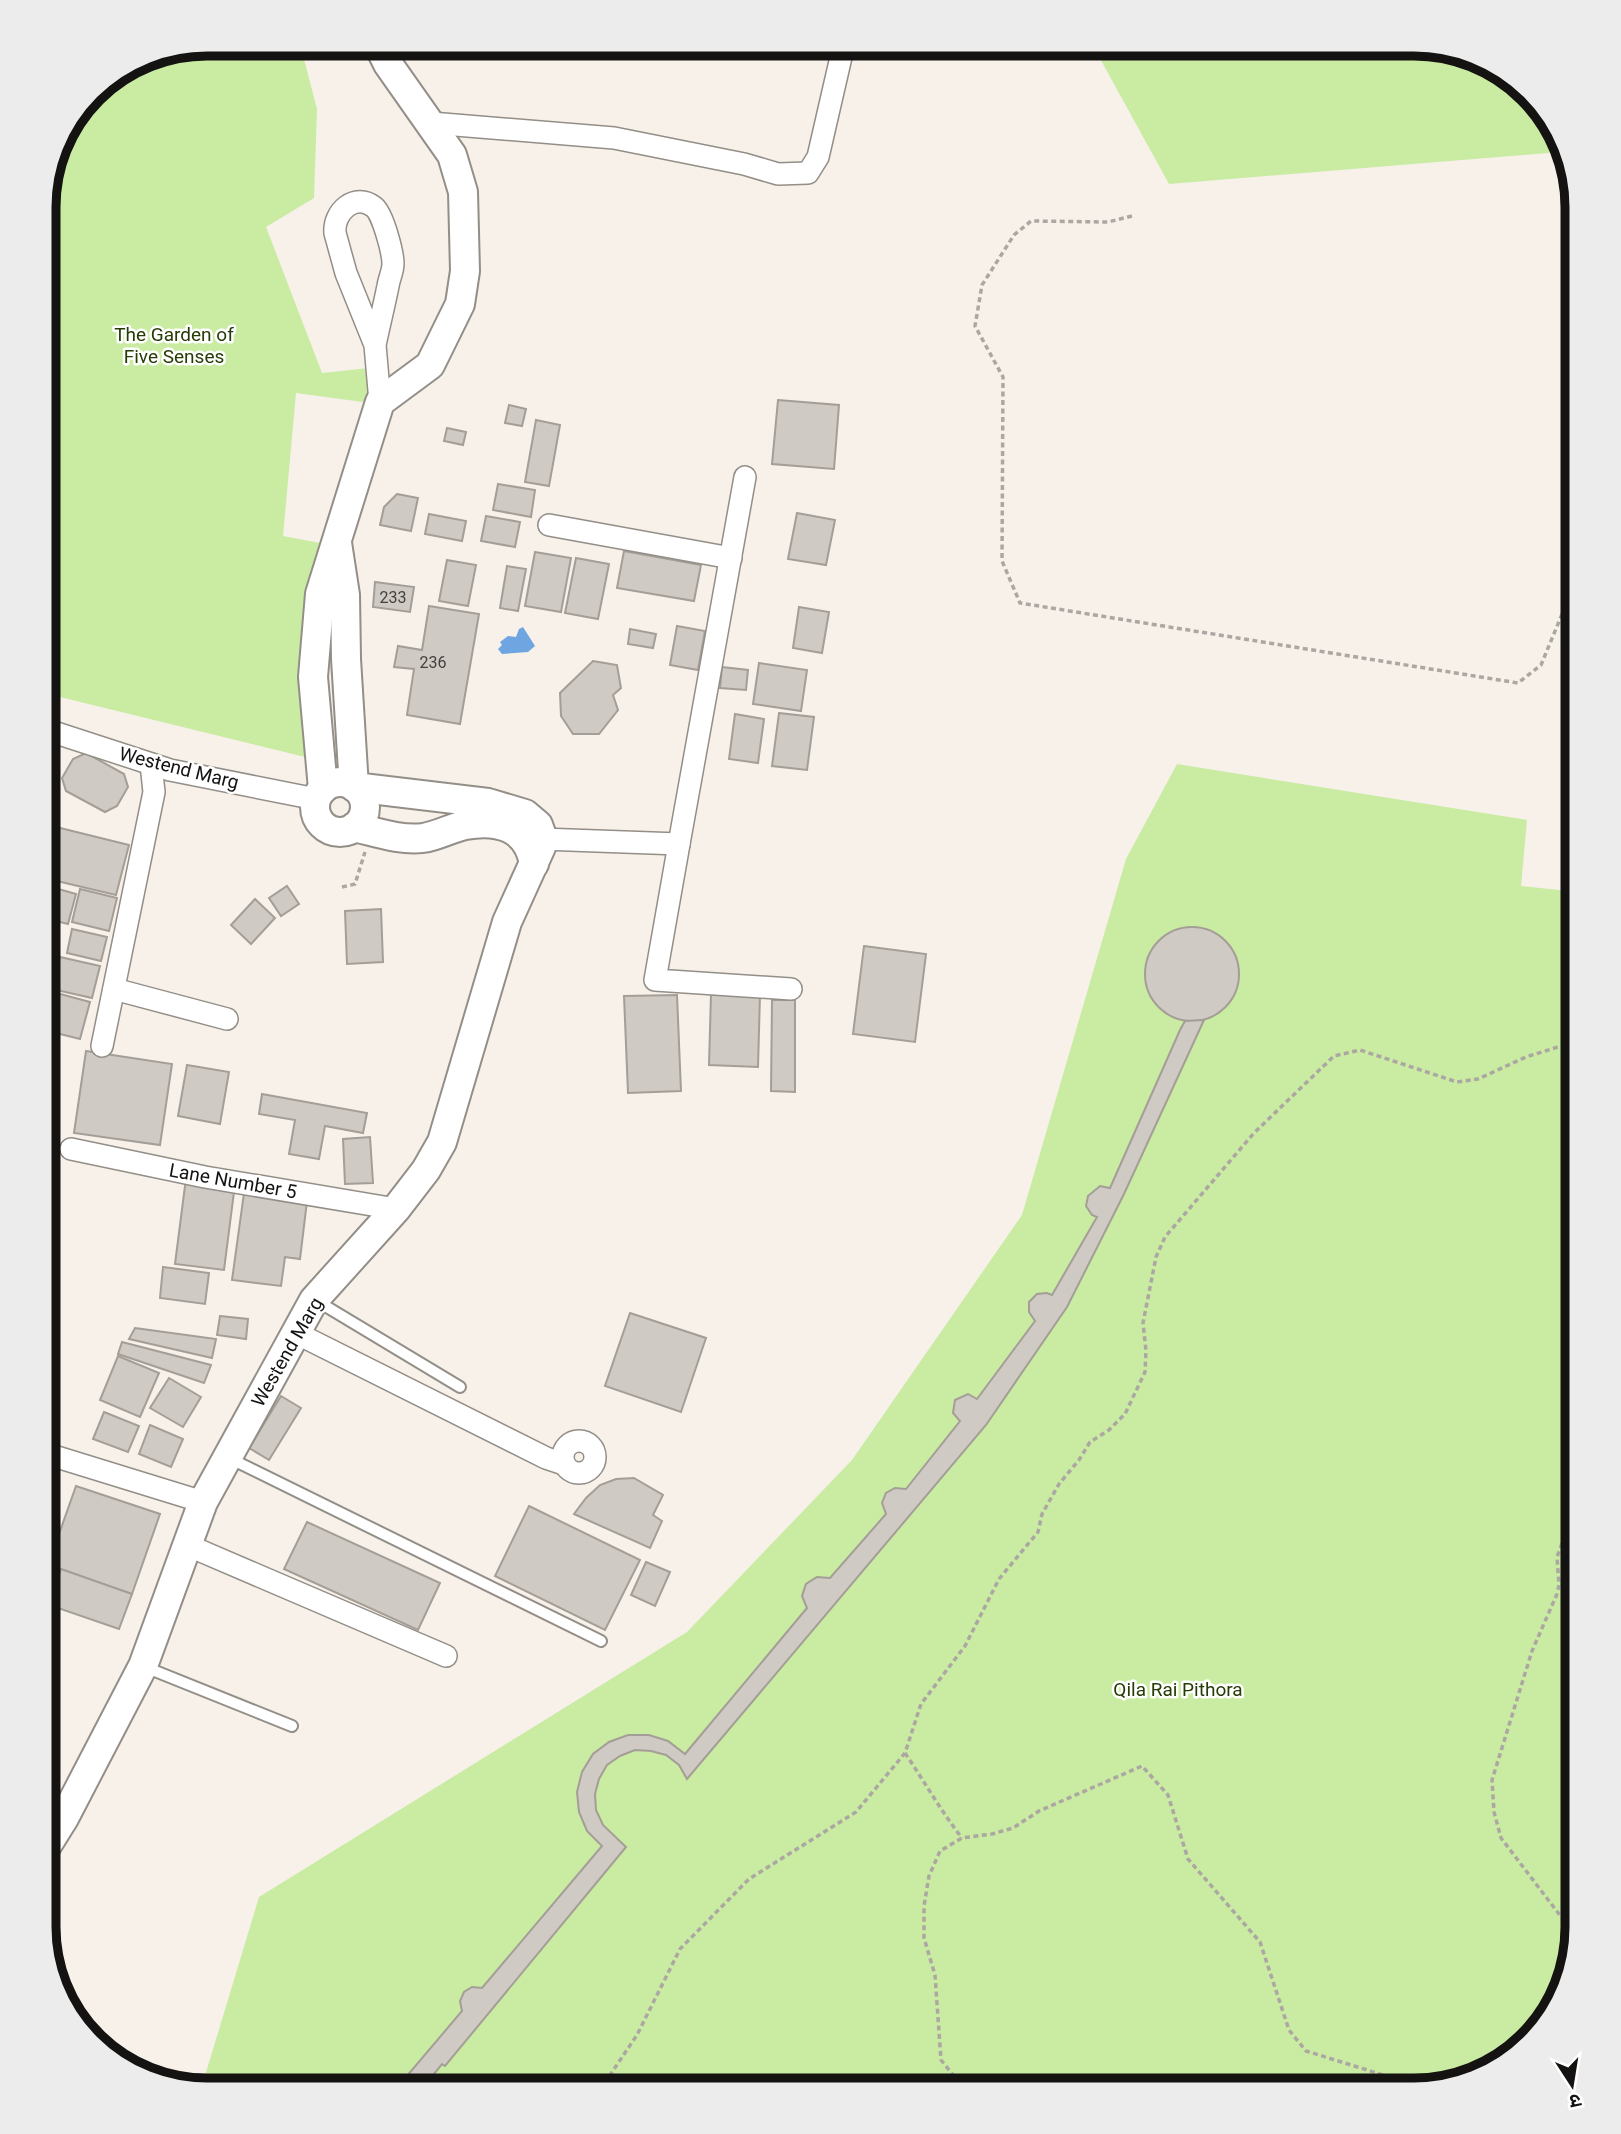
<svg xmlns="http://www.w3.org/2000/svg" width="1621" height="2134" font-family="Roboto,'Noto Sans Devanagari',sans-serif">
	<rect width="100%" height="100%" fill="#f7f1ea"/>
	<!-- green -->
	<g fill="#c9eba2">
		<polygon points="207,44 300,44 317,109 314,198 266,227 322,373 369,368 370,403 296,393 283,536 320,543 301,648 309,758 56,696 44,667 44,196 60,135 99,85 145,56"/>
		<polygon points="1092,44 1424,44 1496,66 1550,117 1561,152 1169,184"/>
		<polygon points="1177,764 1527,820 1521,886 1577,892 1577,1927 1556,2008 1504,2063 1414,2090 201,2089 259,1897 687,1632 852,1460 1022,1215 1126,859"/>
	</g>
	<!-- water -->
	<polygon fill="#6fa5e1" points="523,627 535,646 528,652 502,654 498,649 502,645 500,642 508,636 516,637 519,629"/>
	<!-- building -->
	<g fill="#cfcac3" stroke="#a49e97" stroke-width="2">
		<polygon points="778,400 839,405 834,469 772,464"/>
		<polygon points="509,405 526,409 522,426 505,423"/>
		<polygon points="536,420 560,425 549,486 525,482"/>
		<polygon points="447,428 466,432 463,445 444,441"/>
		<polygon points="498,484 535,490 531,517 493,510"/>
		<polygon points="397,494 418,498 411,531 380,525 384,507"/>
		<polygon points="797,513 835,520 826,565 788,559"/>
		<polygon points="429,514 466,521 462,541 425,534"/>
		<polygon points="486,516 520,522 515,547 481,541"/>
		<polygon points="624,551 701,565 694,601 617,588"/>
		<polygon points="535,552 571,558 561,612 525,606"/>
		<polygon points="576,558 609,564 598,619 565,613"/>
		<polygon points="447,560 476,565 468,606 439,601"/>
		<polygon points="507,566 526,569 518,611 500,608"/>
		<polygon points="375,582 414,587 410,612 373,607"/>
		<polygon points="429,606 479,614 460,724 407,715 414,669 394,667 398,646 422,650"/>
		<polygon points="799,607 829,612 822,653 793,648"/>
		<polygon points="677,626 705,631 698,670 670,665"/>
		<polygon points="630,629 656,634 653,648 628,644"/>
		<polygon points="593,661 617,665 621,688 613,695 618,710 599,734 573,734 561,716 560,693"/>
		<polygon points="759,663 807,670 801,711 753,704"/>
		<polygon points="722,667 748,670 746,690 720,688"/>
		<polygon points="779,713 814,717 807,770 772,766"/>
		<polygon points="735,714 764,719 758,763 729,759"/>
		<polygon points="86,753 124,774 128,787 117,806 105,812 66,791 62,778 73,759"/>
		<polygon points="44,824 129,845 116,895 44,878"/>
		<polygon points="44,885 76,894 68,924 44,918"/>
		<polygon points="287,886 299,904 281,916 269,898"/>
		<polygon points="80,889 117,898 109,931 72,922"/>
		<polygon points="255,899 275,918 251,944 231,925"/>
		<polygon points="381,909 383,962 347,964 345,911"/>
		<circle cx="1192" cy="974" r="47"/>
		<polygon points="72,929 107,937 101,961 67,953"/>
		<polygon points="864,946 926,954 915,1042 853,1034"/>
		<polygon points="60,957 100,966 92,998 52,989"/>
		<polygon points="49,991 90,1002 80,1039 44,1030 44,1011"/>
		<polygon points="711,994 760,995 758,1067 709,1065"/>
		<polygon points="677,995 681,1091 628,1093 624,996"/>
		<polygon points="772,1000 795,1000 795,1092 771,1091"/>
		<polygon points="1204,1020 1124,1194 1067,1307 986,1425 687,1779 679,1765 666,1755 651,1751 635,1750 620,1756 607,1765 599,1779 595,1794 596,1810 603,1825 626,1847 445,2066 442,2064 421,2090 380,2090 390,2083 401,2083 462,2011 460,2001 464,1992 472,1987 482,1988 602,1846 587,1831 579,1812 577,1792 582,1772 593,1754 609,1742 628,1735 649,1735 668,1741 685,1754 807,1608 802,1596 806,1584 817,1577 830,1578 886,1514 882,1503 886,1493 895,1488 906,1489 960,1421 953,1413 955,1400 968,1394 977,1399 1035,1321 1029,1312 1029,1302 1037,1294 1047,1293 1052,1295 1097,1217 1092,1215 1086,1206 1088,1196 1100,1186 1110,1188 1180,1030 1185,1021"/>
		<polygon points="86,1051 172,1064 160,1145 74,1133"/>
		<polygon points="187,1065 229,1072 220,1124 178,1116"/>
		<polygon points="262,1094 367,1113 363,1133 325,1126 319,1159 289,1154 295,1120 259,1114"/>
		<polygon points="370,1137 373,1183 345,1184 343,1139"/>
		<polygon points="186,1178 235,1184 224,1270 175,1264"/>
		<polygon points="244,1193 307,1201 300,1259 285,1257 281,1286 232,1280"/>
		<polygon points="163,1267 209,1273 205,1304 160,1298"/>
		<polygon points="630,1313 706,1338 681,1412 605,1386"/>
		<polygon points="220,1316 248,1319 246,1339 217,1335"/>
		<polygon points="135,1328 216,1339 212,1358 129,1339"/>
		<polygon points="122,1342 211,1365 204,1383 118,1354"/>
		<polygon points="118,1356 159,1373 140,1417 100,1400"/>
		<polygon points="169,1378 201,1397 183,1427 150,1408"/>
		<polygon points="281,1396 301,1408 269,1460 249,1448"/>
		<polygon points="104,1412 139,1426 128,1452 93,1439"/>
		<polygon points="150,1425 183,1439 171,1467 139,1454"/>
		<polygon points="634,1478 663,1495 653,1515 662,1521 650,1548 574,1514 586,1498 600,1485 616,1479"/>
		<polygon points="76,1486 160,1514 132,1594 48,1565"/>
		<polygon points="529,1506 640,1560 605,1630 495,1576"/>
		<polygon points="307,1522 440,1583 418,1630 284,1569"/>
		<polygon points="646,1562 670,1572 655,1606 631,1595"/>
		<polygon points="61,1569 132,1594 119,1629 49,1605"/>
	</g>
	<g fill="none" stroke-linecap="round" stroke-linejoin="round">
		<!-- service casing -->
		<g stroke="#938e87" stroke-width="14">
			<g id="service">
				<polyline points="317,1301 460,1387"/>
				<polyline points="229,1458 601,1641"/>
				<polyline points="145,1667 292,1726"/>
			</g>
		</g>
		<!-- minor casing -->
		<g stroke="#938e87" stroke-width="24">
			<g id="minor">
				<polyline points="431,123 614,138 744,164 778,174 808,173 818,157 844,44"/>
				<path d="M375,345C379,326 384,306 388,286C389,279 393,271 393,264C393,253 383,214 374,207C355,192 333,212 335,233L346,273L375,345L380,402"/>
				<polyline points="549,525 731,558"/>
				<polyline points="44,729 170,770 316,799"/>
				<polyline points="542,839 679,844 745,477"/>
				<polyline points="679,844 655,980 791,989"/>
				<polyline points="114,989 227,1019"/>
				<polyline points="102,1046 154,792 151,764"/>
				<polyline points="71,1149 205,1177 396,1209"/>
				<polyline points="296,1333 546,1458 564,1464"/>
				<circle cx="579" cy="1457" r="16"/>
				<polyline points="44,1453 203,1502"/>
				<polyline points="187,1545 446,1656"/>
				<polyline points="44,1809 64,1818"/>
			</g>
		</g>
		<!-- tertiary casing -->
		<g stroke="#938e87" stroke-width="32">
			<g id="tertiary">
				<circle cx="340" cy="807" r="25"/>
				<polyline points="323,789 313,677 320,594 380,402 430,365 460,304 465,271 463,192 452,155 388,64 378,44"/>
				<path d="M354,827C376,832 401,841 423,838C437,836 451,828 465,825C498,819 528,827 534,864"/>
				<polyline points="44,1850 64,1818 143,1666 203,1502 314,1300 396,1209 426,1170 442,1142 507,922 541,847 542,836 538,825 525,814 488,803 354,787 346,659 345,595 337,543"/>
			</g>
		</g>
		<!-- path -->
		<g stroke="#aca7a2" stroke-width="3.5" stroke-dasharray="5 3.5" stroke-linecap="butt">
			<polyline points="1132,216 1108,222 1031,221 1014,235 982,285 975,326 1003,377 1002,561 1020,603 1518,683 1541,665 1577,578"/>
			<polyline points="342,887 355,884 365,852"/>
			<path d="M905,1753C924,1781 941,1811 962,1838"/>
			<polyline points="1575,1935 1501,1838 1494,1812 1492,1780 1532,1651 1557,1594 1559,1585 1557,1557 1577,1503"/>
			<polyline points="1489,2068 1502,2059 1556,2008"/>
			<polyline points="600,2090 637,2035 680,1949 749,1879 856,1812 905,1753 921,1704 965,1646 999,1579 1038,1532 1042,1514 1059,1484 1079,1460 1090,1442 1109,1430 1125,1414 1145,1372 1146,1351 1143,1323 1156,1257 1165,1237 1254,1133 1334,1056 1360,1050 1457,1082 1478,1079 1526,1057 1577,1041"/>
			<polyline points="965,2090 941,2060 935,1975 924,1938 924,1906 929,1876 940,1851 962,1838 992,1834 1013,1828 1039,1811 1142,1766 1168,1795 1188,1859 1260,1942 1289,2030 1306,2051 1393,2078 1416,2080 1459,2077"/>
		</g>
		<!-- service -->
		<use href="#service" stroke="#fff" stroke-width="10"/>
		<!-- minor -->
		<use href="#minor" stroke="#fff" stroke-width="21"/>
		<!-- tertiary -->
		<use href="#tertiary" stroke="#fff" stroke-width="28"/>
	</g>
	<g text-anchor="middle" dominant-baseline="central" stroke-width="5" stroke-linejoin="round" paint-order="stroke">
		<!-- number labels -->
		<g font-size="16" fill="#44413e">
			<text x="393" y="597">233</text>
			<text x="433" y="662">236</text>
		</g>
		<!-- park labels -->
		<g font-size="19" fill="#273b05" stroke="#fff">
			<text x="174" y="334">The Garden of<tspan x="174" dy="22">Five Senses</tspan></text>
			<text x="1178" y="1689">Qila Rai Pithora</text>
		</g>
		<!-- street labels -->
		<g font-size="19" fill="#151311" stroke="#fff">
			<text transform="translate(179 768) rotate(14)">Westend Marg</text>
			<text transform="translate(233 1181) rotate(10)">Lane Number 5</text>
			<text transform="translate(287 1352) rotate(-60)">Westend Marg</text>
		</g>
	</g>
	<!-- crop -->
	<path d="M0 0H1621V2134H0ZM207 56H1414A151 151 0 0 1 1565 207V1927A151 151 0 0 1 1414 2078H207A151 151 0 0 1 56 1927V207A151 151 0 0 1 207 56Z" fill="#ececec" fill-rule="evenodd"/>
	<path fill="none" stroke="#151311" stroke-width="9" d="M207 56H1414A151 151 0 0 1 1565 207V1927A151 151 0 0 1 1414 2078H207A151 151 0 0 1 56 1927V207A151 151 0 0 1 207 56Z"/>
	<!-- north arrow -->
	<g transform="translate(1572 2085) rotate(168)" stroke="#ffffff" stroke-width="5" paint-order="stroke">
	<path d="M0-5L12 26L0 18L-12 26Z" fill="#151311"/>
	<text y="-10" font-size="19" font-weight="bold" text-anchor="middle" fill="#151311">उ</text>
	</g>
</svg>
